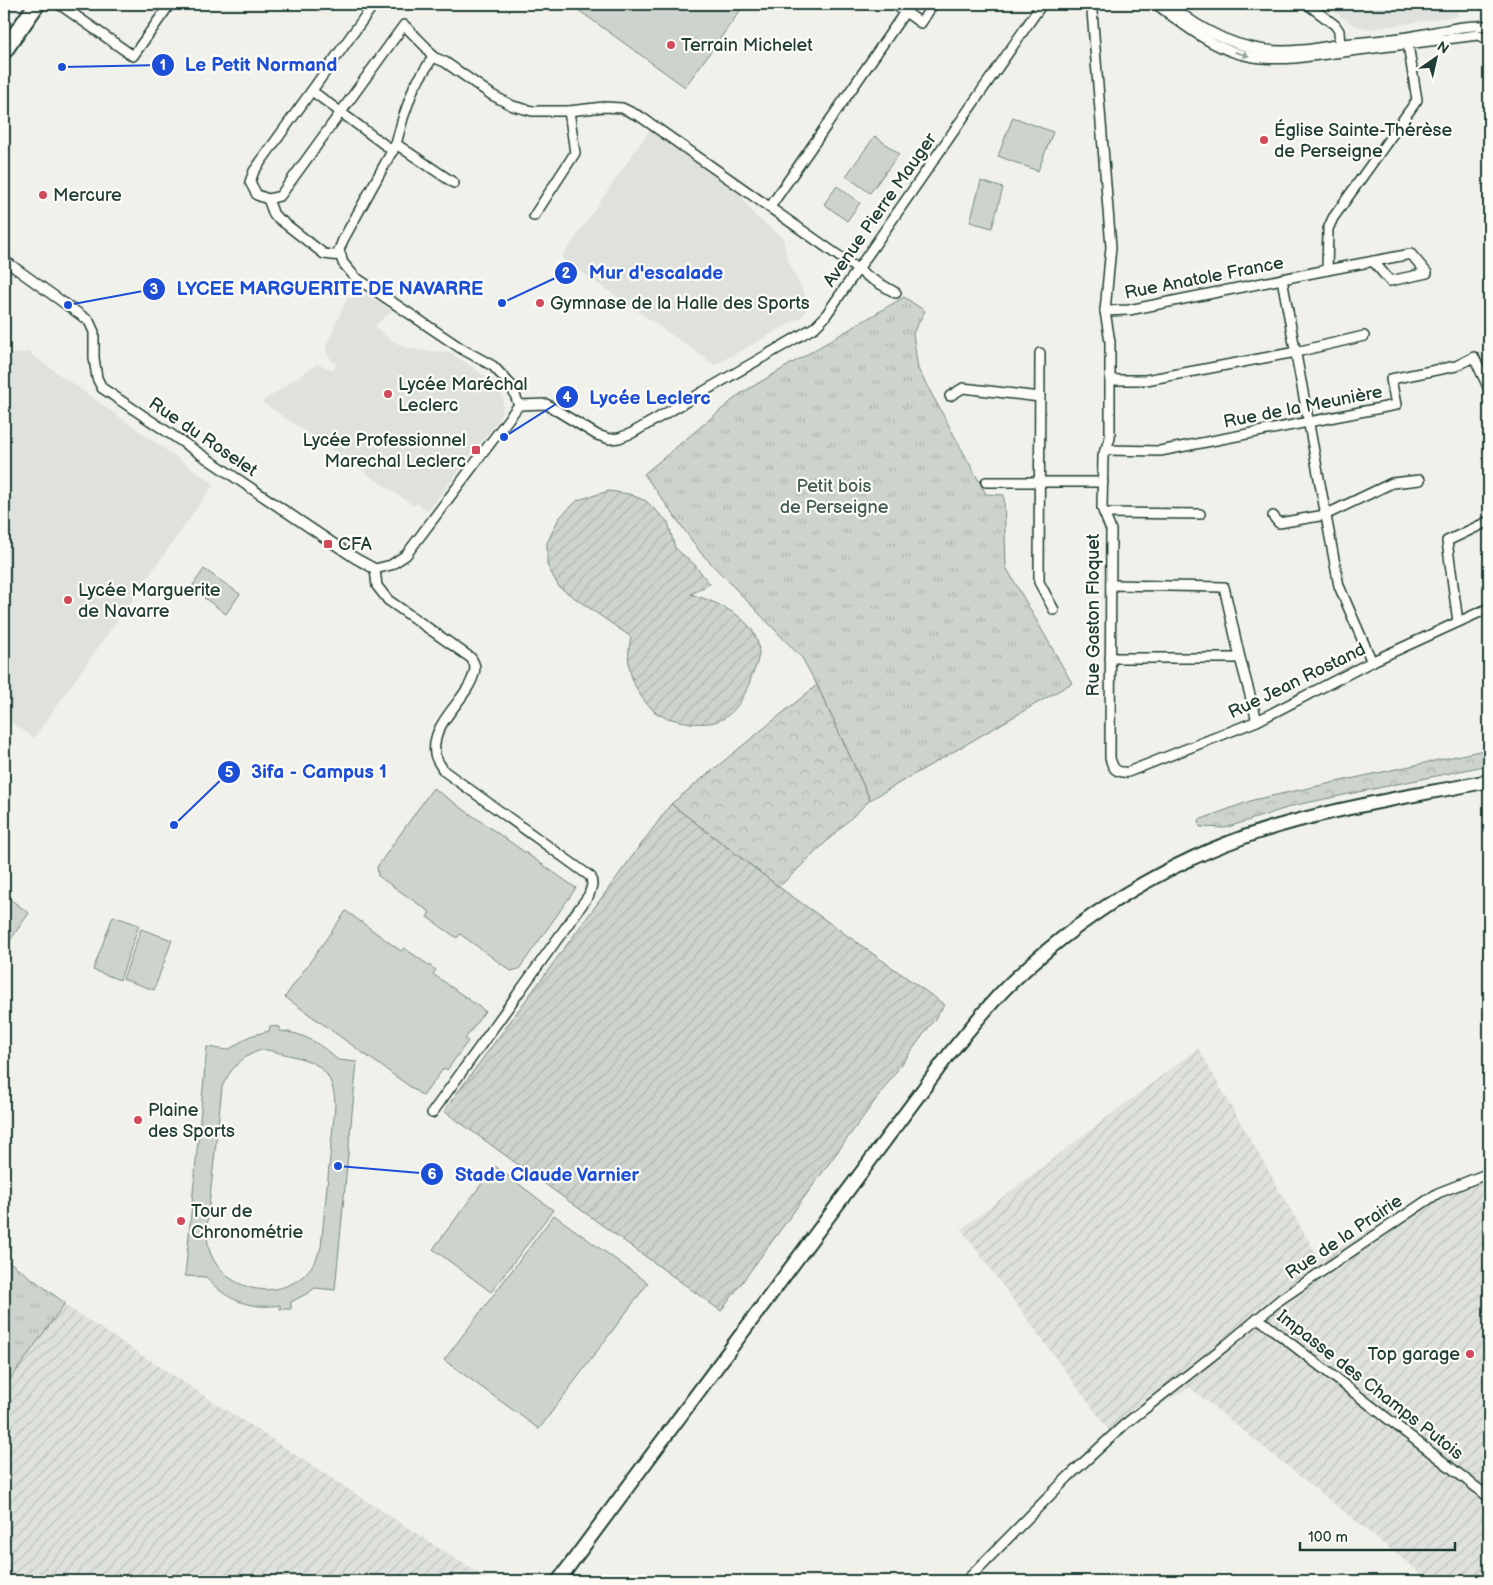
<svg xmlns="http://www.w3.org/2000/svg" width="1493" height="1585" font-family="'Balsamiq Sans',sans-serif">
	<defs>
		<pattern id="industrial-furrows" width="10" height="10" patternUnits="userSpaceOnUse" patternTransform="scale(1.25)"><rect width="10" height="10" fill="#dfe2dc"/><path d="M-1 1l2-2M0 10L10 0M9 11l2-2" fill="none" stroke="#bfc3bd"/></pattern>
		<pattern id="grass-tufts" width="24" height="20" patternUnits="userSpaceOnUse" patternTransform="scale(1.25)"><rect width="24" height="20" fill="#cdd3cd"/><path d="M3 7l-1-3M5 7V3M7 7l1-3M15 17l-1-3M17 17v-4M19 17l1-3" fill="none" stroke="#b0b6b1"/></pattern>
		<pattern id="forest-crowns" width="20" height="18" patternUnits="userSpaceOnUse" patternTransform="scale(1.25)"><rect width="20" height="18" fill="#cdd3cd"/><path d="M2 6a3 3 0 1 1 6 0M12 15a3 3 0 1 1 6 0" fill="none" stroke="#b0b6b1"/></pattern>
		<pattern id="garden-furrows" width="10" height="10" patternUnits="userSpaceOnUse" patternTransform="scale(1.25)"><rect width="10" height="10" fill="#cdd3cd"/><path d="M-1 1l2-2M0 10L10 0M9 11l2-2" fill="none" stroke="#b0b6b1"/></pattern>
	</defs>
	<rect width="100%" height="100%" fill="#f0f1eb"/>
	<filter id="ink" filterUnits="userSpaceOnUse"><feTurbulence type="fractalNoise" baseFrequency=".02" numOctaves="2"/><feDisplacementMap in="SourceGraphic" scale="10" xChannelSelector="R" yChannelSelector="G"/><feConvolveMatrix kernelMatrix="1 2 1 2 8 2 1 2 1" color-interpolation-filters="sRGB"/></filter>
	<g filter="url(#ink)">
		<!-- built -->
		<g fill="#dfe2dc">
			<polygon points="1322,4 1456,4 1458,16 1371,29 1356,26"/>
			<polygon points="651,128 740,194 754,215 783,238 788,261 809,303 803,316 715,365 561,258"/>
			<polygon points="354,286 392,311 375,326 388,338 405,347 422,351 450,352 494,382 500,389 503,399 503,407 499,419 428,511 417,503 414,506 262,402 317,364 334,370 336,365 332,361 326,352 326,346 347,298 355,298 352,288"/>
			<polygon points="28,352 214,484 34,738 4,717 4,354 5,355"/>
		</g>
		<!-- industrial -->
		<g fill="url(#industrial-furrows)">
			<polygon points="1198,1048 1319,1259 1428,1197 1489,1168 1489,1581 1430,1581 1189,1387 1113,1436 961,1229"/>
			<polygon points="60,1302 490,1581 4,1581 4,1383"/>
		</g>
		<!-- grass -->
		<g fill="url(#grass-tufts)" stroke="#768880">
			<polygon points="904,297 925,311 913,333 918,369 986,494 1004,495 1006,567 1072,683 870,800 817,685 802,658 701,553 644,474 740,394"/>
			<polygon points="4,1258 65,1303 4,1388"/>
		</g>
		<!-- forest -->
		<g fill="url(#forest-crowns)" stroke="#768880">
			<polygon points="817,685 870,800 779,887 671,804"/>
			<polygon points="1489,749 1489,765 1296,805 1225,828 1200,827 1199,820 1253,800"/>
		</g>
		<!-- garden -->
		<g fill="url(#garden-furrows)" stroke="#768880">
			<path d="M609,491L629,494L646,501L668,522L675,548L694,564L710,584L691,594C718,603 758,618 759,652C759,660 754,670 751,678C747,691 739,707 727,716C717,724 704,724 691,723C680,721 665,719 655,712C652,710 650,706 647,704C630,683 625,663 631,637L559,587L547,565V543L559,518L578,500Z"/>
			<polygon points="671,804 779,887 945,1005 721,1311 444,1111"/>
		</g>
		<!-- pitch -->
		<g fill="#cdd3cd" stroke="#768880" fill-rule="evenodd">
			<polygon points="570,4 745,4 685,87"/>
			<polygon points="1013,117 1053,132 1038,171 998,156"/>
			<polygon points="875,136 899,154 870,193 846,176"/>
			<polygon points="981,181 1003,188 992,228 970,222"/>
			<polygon points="837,186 860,203 847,221 824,204"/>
			<polygon points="204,569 240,594 226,614 191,588"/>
			<polygon points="433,788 576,888 519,969 511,971 460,934 457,938 427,917 430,912 378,876 377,867"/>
			<polygon points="4,895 29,913 4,949"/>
			<polygon points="346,911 401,951 404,948 436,970 433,974 485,1011 465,1039 468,1041 447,1070 444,1068 423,1096 285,997"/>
			<polygon points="113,916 139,925 120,980 93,970"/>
			<polygon points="141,929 172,940 154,990 123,979"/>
			<path d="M270,1026L280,1027V1031C305,1033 320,1044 338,1060L357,1062L335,1290L315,1288L308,1293L291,1302V1309H280V1305C251,1310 225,1300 206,1277L185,1276L207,1047L228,1050L250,1036L269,1031ZM261,1050H268C305,1060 334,1059 335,1106L321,1247C317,1258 312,1268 303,1276C273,1302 224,1289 210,1252C207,1243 207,1234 207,1225L222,1087C230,1069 242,1056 261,1050Z"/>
			<polygon points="495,1166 553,1210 491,1292 433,1249"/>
			<polygon points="554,1215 648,1283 539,1429 444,1360"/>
		</g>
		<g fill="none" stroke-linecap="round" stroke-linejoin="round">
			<!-- street casing -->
			<g stroke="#1f3d34" stroke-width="12">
				<g id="street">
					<polyline points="59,4 133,56 170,4"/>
					<polyline points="374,4 254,171 250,182 257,195 268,199 280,196 404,25 426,47 433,57 445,62 492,95 513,106 532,111 569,111 604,107 622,108 641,117 870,278 896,293"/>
					<polyline points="894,4 921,23 933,4"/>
					<polyline points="1094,4 1092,11 1111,247 1105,311 1129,310 1327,270 1328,229 1333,218 1417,100 1407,38"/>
					<path d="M1156,4C1182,24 1216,51 1249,56C1264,59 1279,59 1295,58L1478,35L1489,40"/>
					<path d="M1169,4C1206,35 1251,56 1301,50C1315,49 1328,46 1342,44C1366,42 1390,40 1414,36C1438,32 1465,24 1489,26"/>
					<polyline points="1307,4 1335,25 1339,31 1340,48"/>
					<polyline points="433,57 414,87 403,118 396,144 343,240 339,250 343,263 355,277 462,349 493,366 511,385 519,405"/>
					<polyline points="312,91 393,151"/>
					<polyline points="396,144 454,183"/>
					<polyline points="268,199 274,215 324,254 341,256"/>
					<polyline points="770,207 905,12"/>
					<polyline points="534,216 575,153 569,111"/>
					<polyline points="4,260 89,321 94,332 94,358 97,378 102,388 355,558 375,569 391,565 406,555 519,405"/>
					<polyline points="1327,270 1411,254 1427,273 1390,281 1373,261"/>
					<polyline points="1282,279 1339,586 1372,662"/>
					<path d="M1105,311L1110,342V438L1103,456L1102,508L1111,530L1110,758C1113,769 1116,773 1128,772L1257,721L1373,661L1489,608"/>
					<polyline points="1040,353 1039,582 1054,610"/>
					<polyline points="1110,380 1146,380 1296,352 1364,336"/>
					<polyline points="950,396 963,388 1040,397"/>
					<polyline points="519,405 546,404 597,435 610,439 619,438 632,433 815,327 824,318 1042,4"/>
					<polyline points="1105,450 1160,451 1396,405 1391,379 1456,366 1474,357 1489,389"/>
					<polyline points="986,482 1103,482"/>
					<polyline points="1104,513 1200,514"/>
					<polyline points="1273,516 1279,523 1325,515 1392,483 1420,480"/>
					<path d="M375,569L377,586L388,600L471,658C473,661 475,665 475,668C472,698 430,720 435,754C436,760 441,766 444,771L591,877L592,885L589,895L432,1113"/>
					<polyline points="1111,585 1224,587 1240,658 1257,721"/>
					<polyline points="1458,622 1447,541 1489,521"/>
					<polyline points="1110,658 1240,658"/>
					<polyline points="1258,1318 1486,1495"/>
					<polyline points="966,1581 1068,1477 1124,1425 1226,1345 1281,1299 1438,1193 1489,1173"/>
				</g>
			</g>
			<!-- secondary casing -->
			<g stroke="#1f3d34" stroke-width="16">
				<path id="secondary" d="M558,1581L950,1053C971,1028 991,1001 1015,979C1093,905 1188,850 1292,822C1357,804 1424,794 1489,781"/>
			</g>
			<!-- primary casing -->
			<g stroke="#1f3d34" stroke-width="19">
				<polyline id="primary" points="4,51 37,4"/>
			</g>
			<!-- street -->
			<use href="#street" stroke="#fdfcf7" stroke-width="9"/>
			<!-- secondary -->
			<use href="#secondary" stroke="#fdfcf7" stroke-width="12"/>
			<!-- primary -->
			<use href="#primary" stroke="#fdfcf7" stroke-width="15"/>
		</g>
		<!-- one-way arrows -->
		<defs><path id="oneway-solid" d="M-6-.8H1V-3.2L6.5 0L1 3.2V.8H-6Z" transform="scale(1.25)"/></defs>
		<use fill="#8e9c96" href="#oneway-solid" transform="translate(1242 54) rotate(16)"/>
	</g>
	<!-- markers -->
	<g fill="#d1495b" stroke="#fdfcf7" stroke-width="2">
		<circle cx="671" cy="45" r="5"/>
		<circle cx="1264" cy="140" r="5"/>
		<circle cx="43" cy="195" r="5"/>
		<circle cx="540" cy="303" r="5"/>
		<circle cx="388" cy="394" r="5"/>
		<rect x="471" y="445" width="10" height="10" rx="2.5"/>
		<rect x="323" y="539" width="10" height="10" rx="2.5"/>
		<circle cx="68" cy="600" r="5"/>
		<circle cx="138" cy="1120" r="5"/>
		<circle cx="181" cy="1221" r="5"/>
		<circle cx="1470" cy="1354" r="5"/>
	</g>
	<g text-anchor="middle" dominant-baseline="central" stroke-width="4.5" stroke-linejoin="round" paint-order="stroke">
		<!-- poi labels -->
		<g font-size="18" fill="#1f3d34" stroke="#fdfcf7" text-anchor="start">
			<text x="681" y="45">Terrain Michelet</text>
			<text x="1274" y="130">Église Sainte-Thérèse<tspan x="1274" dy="21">de Perseigne</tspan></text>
			<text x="53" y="195">Mercure</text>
			<text x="550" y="303">Gymnase de la Halle des Sports</text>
			<text x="398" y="384">Lycée Maréchal<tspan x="398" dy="21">Leclerc</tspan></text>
			<text x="466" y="440" text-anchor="end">Lycée Professionnel<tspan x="466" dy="21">Marechal Leclerc</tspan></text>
			<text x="338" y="544">CFA</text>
			<text x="78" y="590">Lycée Marguerite<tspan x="78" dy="21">de Navarre</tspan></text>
			<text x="148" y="1110">Plaine<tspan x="148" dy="21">des Sports</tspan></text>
			<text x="191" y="1211">Tour de<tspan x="191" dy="21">Chronométrie</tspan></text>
			<text x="1460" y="1354" text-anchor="end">Top garage</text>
		</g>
		<!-- street labels -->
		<g font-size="18" fill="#1f3d34" stroke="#fdfcf7">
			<text transform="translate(880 210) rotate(-55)">Avenue Pierre Mauger</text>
			<text transform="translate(1204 278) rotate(-11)">Rue Anatole France</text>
			<text transform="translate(1303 407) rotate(-11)">Rue de la Meunière</text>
			<text transform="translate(203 437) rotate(34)">Rue du Roselet</text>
			<text transform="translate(1093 615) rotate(-90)">Rue Gaston Floquet</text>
			<text transform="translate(1297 681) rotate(-26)">Rue Jean Rostand</text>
			<text transform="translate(1344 1237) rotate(-34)">Rue de la Prairie</text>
			<text transform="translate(1370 1385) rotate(38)">Impasse des Champs Putois</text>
		</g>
		<!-- park labels -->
		<g font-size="18" fill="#425b53" stroke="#fdfcf7">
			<text x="834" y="486">Petit bois<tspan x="834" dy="21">de Perseigne</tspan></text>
		</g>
	</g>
	<!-- callouts -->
	<path fill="none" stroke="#1d4ed8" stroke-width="2" d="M62 67L163 65M502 303L566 273M68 305L154 289M504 437L567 397M174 825L229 772M338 1166L432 1174"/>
	<g fill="#1d4ed8" stroke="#fdfcf7" stroke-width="2">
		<circle cx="62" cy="67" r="5"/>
		<circle cx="502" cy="303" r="5"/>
		<circle cx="68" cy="305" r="5"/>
		<circle cx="504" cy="437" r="5"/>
		<circle cx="174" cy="825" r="5"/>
		<circle cx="338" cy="1166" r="5"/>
		<circle cx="163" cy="65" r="12"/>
		<circle cx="566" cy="273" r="12"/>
		<circle cx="154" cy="289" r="12"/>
		<circle cx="567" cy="397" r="12"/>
		<circle cx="229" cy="772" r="12"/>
		<circle cx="432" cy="1174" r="12"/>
	</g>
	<g font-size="15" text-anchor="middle" font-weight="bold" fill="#fff">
		<text x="163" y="70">1</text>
		<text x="566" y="278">2</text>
		<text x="154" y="294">3</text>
		<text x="567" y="402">4</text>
		<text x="229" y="777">5</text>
		<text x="432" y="1179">6</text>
	</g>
	<g font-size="19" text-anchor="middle" font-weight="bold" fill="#1d4ed8" stroke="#fdfcf7" stroke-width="4.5" stroke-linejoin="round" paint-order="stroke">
		<text x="261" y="71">Le Petit Normand</text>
		<text x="656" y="279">Mur d'escalade</text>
		<text x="330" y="295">LYCEE MARGUERITE DE NAVARRE</text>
		<text x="650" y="404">Lycée Leclerc</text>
		<text x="319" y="778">3ifa - Campus 1</text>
		<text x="547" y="1181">Stade Claude Varnier</text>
	</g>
	<!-- margin -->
	<rect width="1493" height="1585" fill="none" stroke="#fdfcf7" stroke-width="20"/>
	<rect x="10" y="10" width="1473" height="1565" fill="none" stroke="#1f3d34" stroke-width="2" filter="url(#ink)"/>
	<!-- north arrow -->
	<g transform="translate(1436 58) rotate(34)" stroke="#fdfcf7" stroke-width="4" paint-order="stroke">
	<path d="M0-4L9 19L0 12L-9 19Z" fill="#1f3d34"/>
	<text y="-8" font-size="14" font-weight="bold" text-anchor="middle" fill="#1f3d34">N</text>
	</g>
	<!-- scale -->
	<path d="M1300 1542v8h155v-8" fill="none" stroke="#1f3d34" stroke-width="2.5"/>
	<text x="1308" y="1542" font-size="15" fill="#1f3d34" stroke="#fdfcf7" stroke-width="4" paint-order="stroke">100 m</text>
</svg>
